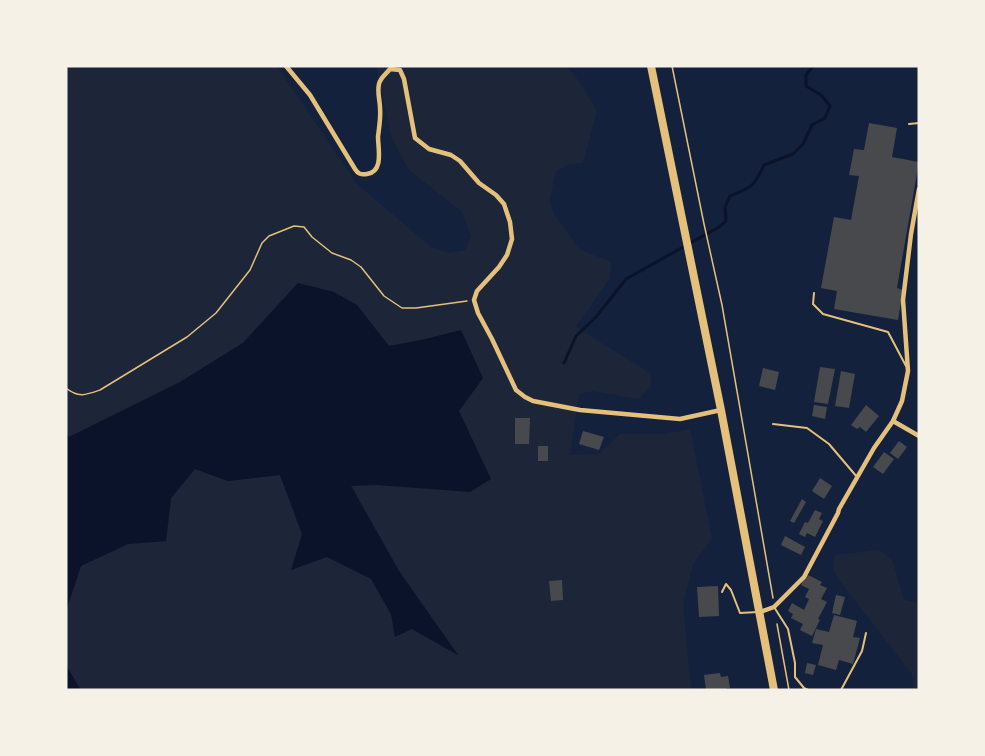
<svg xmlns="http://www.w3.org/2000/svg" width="985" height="756" font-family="'Fira Sans Condensed',sans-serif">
	<rect width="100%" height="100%" fill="#14213d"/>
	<!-- green -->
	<g fill="#1d2539">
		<polygon points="66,66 277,66 356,183 431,247 449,253 465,250 471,236 462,212 409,170 392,139 376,66 565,66 574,74 597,110 583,163 569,164 556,172 550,199 553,213 579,249 611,262 610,278 576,327 650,373 651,387 638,399 593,391 579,394 570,455 599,454 620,434 664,434 690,429 712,539 693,564 683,605 691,690 81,690 67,667 67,608 81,566 128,544 166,541 171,498 195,469 228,481 280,475 302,534 327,557 371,579 391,614 395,636 412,629 456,654 399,571 351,485 377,485 459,411 483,378 421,340 389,346 357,305 298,283 243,343 180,382 69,437 66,432"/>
		<polygon points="879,550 892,559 904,600 919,603 919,690 903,690 914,687 912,674 840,581 833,569 835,555"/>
	</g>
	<!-- water -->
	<polygon fill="#0b132b" points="298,283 334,292 357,305 389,346 421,340 461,330 483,378 459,411 491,479 470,492 377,485 351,486 399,571 458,655 412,629 395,637 391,614 371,579 327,557 291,570 302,534 280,475 228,481 195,469 171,498 166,541 128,544 81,566 67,608 67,667 81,690 66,690 66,432 69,437 180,382 243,343"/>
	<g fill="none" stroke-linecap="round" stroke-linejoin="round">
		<!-- stream -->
		<path stroke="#0b132b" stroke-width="3" d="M564,363L576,336L596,317L626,279L719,227L726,221L725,207L730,196C752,187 754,187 764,165L793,154L803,144L812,125L825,118L830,106L821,95L806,86V75L813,66"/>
	</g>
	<!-- building -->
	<g fill="#48494c">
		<polygon points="869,123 897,128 892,157 919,162 897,288 903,290 898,320 834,309 837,291 821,288 834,217 851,220 859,176 849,175 854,149 864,150"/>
		<polygon points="820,367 835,369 828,404 814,402"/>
		<polygon points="763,368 779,372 775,390 759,386"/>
		<polygon points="841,371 855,374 849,408 835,406"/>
		<polygon points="814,405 827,407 825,419 812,416"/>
		<polygon points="866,405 879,416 866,432 860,427 857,429 851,425"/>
		<polygon points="515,418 530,418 529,444 515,444"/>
		<polygon points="583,431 604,437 599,450 579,444"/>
		<polygon points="899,441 907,447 898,459 890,453"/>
		<rect x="538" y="446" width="10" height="15"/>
		<polygon points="884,452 894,459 883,474 873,467"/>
		<polygon points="820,478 832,486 824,499 812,491"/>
		<polygon points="802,499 806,502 794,523 790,521"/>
		<polygon points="815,510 822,513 819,519 823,521 815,537 807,533 805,537 799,534 805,522 808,523"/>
		<polygon points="785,536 805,547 801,555 781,545"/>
		<polygon points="806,574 822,582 820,585 827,588 821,599 827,602 818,619 820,620 812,636 800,630 803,624 791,618 793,614 788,611 792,603 804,610 809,599 805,597 809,589 801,585"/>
		<polygon points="562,580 563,600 551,601 549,581"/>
		<polygon points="718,586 719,616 699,617 697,587"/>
		<polygon points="836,595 845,597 840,615 832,613"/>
		<polygon points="834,615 857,621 853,637 860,638 853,664 839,660 836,670 818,665 823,645 812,643 816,629 829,632"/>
		<polygon points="807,663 816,665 813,675 805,673"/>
		<polygon points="720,673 721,677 728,676 730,688 726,688 727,690 706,690 704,675"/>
	</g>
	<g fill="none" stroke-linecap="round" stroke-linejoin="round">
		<!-- path -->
		<g stroke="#e5c07b" stroke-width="1.5">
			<polyline points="672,66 704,224 722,305 773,598"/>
			<path d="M66,388C78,398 86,395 100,390L187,337L216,313L250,270L262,243L269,236L294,226L304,227L312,237L332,253L351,260L361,267L384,296L402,308H416L467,301"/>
			<polyline points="777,624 789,690"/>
		</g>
		<!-- service -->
		<g stroke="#e5c07b" stroke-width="2">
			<polyline points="909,124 919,123"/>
			<polyline points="814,293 813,304 823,314 888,332 906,366"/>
			<polyline points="773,424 807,428 829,444 857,477"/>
			<polyline points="722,592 726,584 731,590 740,613 758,612"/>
			<polyline points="774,607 788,629 795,663 795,677 804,688 808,690"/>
			<polyline points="841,690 862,651 866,633"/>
		</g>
		<!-- minor -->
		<g stroke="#e5c07b" stroke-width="4.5">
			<path d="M286,66L310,95L355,169C358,174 361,175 367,174C384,172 378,148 378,137C379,127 381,118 380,108C380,100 377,93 379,84C380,78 386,74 390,69L400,70L404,79L415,138L429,149L451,155L460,161L479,183L496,195L504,204L510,222L512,239L507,255L499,267L477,291L474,300L478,313L492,339L516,390L525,397L533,401L580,410L680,419L721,410"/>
			<polyline points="893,421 919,436"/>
			<polyline points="760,612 774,607 804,577 838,513 839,509 874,448 893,421 902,401 908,371 903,300 911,234 919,189"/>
		</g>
		<!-- trunk -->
		<polyline stroke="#e5c07b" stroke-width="8" points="651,66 721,410 774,690"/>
	</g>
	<!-- border -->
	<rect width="985" height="756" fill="none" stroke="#f6f1e7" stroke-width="135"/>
</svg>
